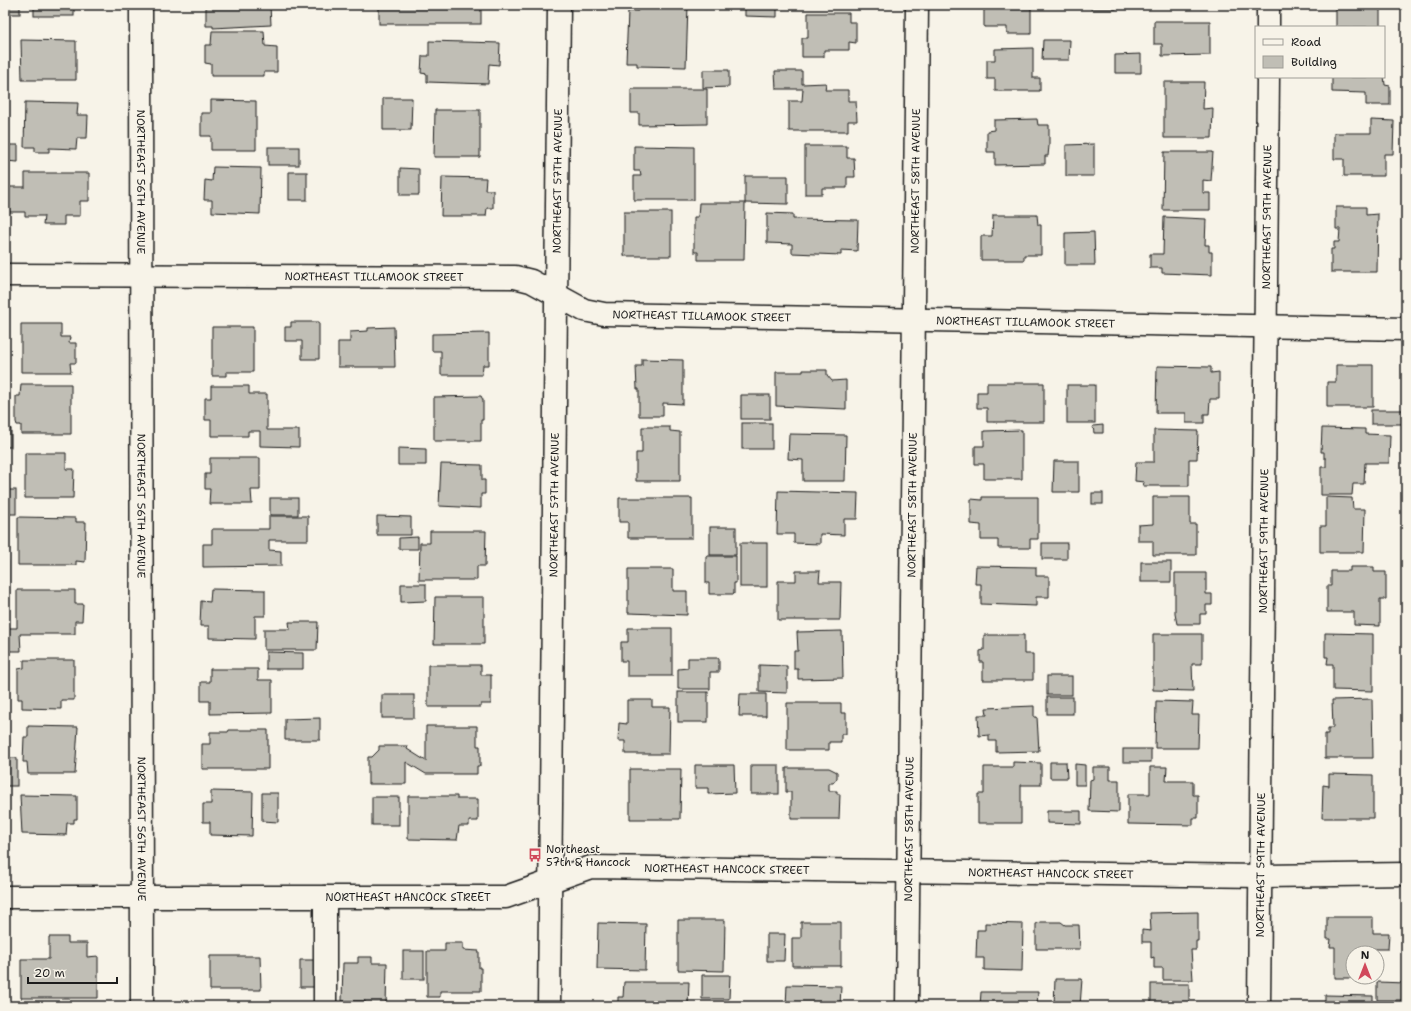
<svg xmlns="http://www.w3.org/2000/svg" width="1411" height="1011" font-family="'Shantell Sans',sans-serif">
	<rect width="100%" height="100%" fill="#f7f3e8"/>
	<filter id="ink" filterUnits="userSpaceOnUse"><feTurbulence type="fractalNoise" baseFrequency=".025" numOctaves="2"/><feDisplacementMap in="SourceGraphic" scale="8" xChannelSelector="R" yChannelSelector="G"/><feConvolveMatrix kernelMatrix="1 2 1 2 8 2 1 2 1" color-interpolation-filters="sRGB"/></filter>
	<g filter="url(#ink)">
		<!-- building -->
		<g fill="#c0beb5" stroke="#1c1c1c">
			<rect x="5" y="5" width="15" height="9"/>
			<rect x="34" y="5" width="40" height="11"/>
			<polygon points="206,5 270,5 271,25 213,28 213,26 206,26"/>
			<rect x="379" y="5" width="102" height="19"/>
			<polygon points="638,5 688,5 686,67 637,66 637,63 626,63 628,11 638,11"/>
			<polygon points="745,5 777,5 777,17 745,16"/>
			<polygon points="984,5 1024,5 1024,8 1031,8 1031,34 1007,34 1007,27 984,27"/>
			<rect x="1091" y="5" width="25" height="4"/>
			<rect x="1336" y="5" width="44" height="22"/>
			<polygon points="808,13 849,13 849,22 856,22 856,43 849,42 849,50 824,50 824,57 802,57 802,38 808,38"/>
			<polygon points="1154,21 1210,21 1210,55 1162,56 1162,44 1154,44"/>
			<polygon points="212,31 264,31 265,46 277,47 277,72 264,72 264,76 211,76 211,64 205,63 205,45 211,45"/>
			<polygon points="21,40 76,41 76,80 22,80"/>
			<polygon points="1043,40 1070,40 1069,60 1042,60"/>
			<polygon points="429,41 500,43 499,65 489,64 488,84 427,82 427,74 421,73 422,56 429,56"/>
			<polygon points="1033,48 1033,78 1040,78 1040,91 995,91 995,79 987,79 987,60 995,60 995,49"/>
			<polygon points="1141,54 1141,73 1115,73 1115,55"/>
			<polygon points="703,70 729,70 729,87 703,88"/>
			<polygon points="775,71 802,71 802,84 826,83 825,90 848,90 848,101 856,101 857,121 848,121 848,131 789,131 789,101 802,101 803,89 776,89"/>
			<polygon points="1384,75 1385,85 1390,86 1390,105 1366,105 1366,93 1332,92 1332,77 1384,77"/>
			<polygon points="1164,82 1204,82 1203,109 1213,108 1212,138 1164,138"/>
			<polygon points="631,89 707,89 707,124 639,125 639,113 631,113"/>
			<polygon points="383,98 412,98 411,130 383,130"/>
			<polygon points="211,100 256,101 256,150 211,150 211,136 201,136 201,113 211,113"/>
			<polygon points="25,102 78,103 77,115 88,115 87,138 77,138 76,149 49,148 49,152 35,152 35,147 24,147"/>
			<polygon points="435,110 480,110 480,157 434,157"/>
			<polygon points="1037,119 1038,125 1049,125 1049,146 1048,156 1045,156 1045,164 995,165 995,152 987,152 987,131 994,130 994,120"/>
			<polygon points="1371,120 1394,121 1393,154 1384,154 1384,176 1344,176 1344,159 1334,159 1334,133 1371,133"/>
			<polygon points="1094,144 1094,176 1066,176 1066,145"/>
			<polygon points="5,145 18,145 18,162 5,161"/>
			<polygon points="634,146 694,147 694,200 634,200 634,176 641,176 640,171 634,171"/>
			<polygon points="805,146 847,146 847,158 854,158 855,177 847,177 847,188 822,188 822,194 805,194"/>
			<rect x="268" y="147" width="31" height="18"/>
			<polygon points="1164,152 1213,152 1211,181 1203,180 1203,193 1210,193 1210,210 1163,210"/>
			<polygon points="213,167 261,168 260,214 212,212 212,200 204,200 205,180 212,181"/>
			<polygon points="400,168 419,169 419,195 400,195"/>
			<rect x="289" y="172" width="18" height="28"/>
			<polygon points="25,173 89,173 89,201 80,201 80,216 64,216 64,225 43,225 44,216 25,216 25,212 9,212 9,187 25,187"/>
			<polygon points="745,176 788,176 788,204 745,203"/>
			<polygon points="442,177 486,178 485,190 493,190 493,208 487,208 486,216 441,216"/>
			<polygon points="699,203 745,203 744,260 698,260 698,252 694,252 694,217 698,217"/>
			<polygon points="1336,207 1366,207 1366,215 1378,214 1377,272 1331,272 1331,249 1334,249 1334,242 1339,242 1340,229 1336,229"/>
			<rect x="624" y="212" width="47" height="44"/>
			<polygon points="767,213 793,214 793,219 858,220 857,251 841,250 841,255 792,253 792,244 767,243"/>
			<polygon points="993,215 1037,215 1038,225 1041,225 1041,255 1024,255 1024,260 981,260 981,236 992,236"/>
			<polygon points="1164,217 1206,219 1205,245 1209,245 1209,252 1212,252 1212,275 1162,273 1162,268 1150,268 1150,254 1163,254"/>
			<polygon points="1094,232 1095,265 1065,265 1065,233"/>
			<polygon points="291,322 319,322 319,359 302,359 302,341 285,341 285,327 291,327"/>
			<polygon points="21,324 61,324 61,337 70,337 69,343 76,343 76,363 70,363 71,372 21,372"/>
			<polygon points="212,327 253,327 253,372 226,372 226,376 212,376"/>
			<polygon points="394,327 395,367 338,367 338,342 350,342 350,332 368,331 368,328"/>
			<polygon points="489,333 489,365 483,365 482,375 441,375 441,351 432,351 432,334"/>
			<polygon points="642,359 683,360 683,404 663,403 663,416 639,416 639,389 637,389 636,366 642,366"/>
			<polygon points="1336,365 1373,365 1373,407 1327,407 1327,382 1336,382"/>
			<polygon points="1157,366 1211,367 1211,373 1219,372 1219,399 1210,399 1209,414 1204,414 1204,423 1186,423 1186,413 1156,413"/>
			<polygon points="803,370 827,370 827,375 832,381 846,380 846,409 776,406 776,372 803,372"/>
			<polygon points="987,383 1044,383 1044,422 987,422 987,408 977,408 977,392 987,392"/>
			<polygon points="21,384 71,384 71,434 21,434 21,425 17,425 16,422 16,396 20,396"/>
			<rect x="1067" y="385" width="28" height="38"/>
			<polygon points="211,386 249,386 249,394 267,394 267,430 299,430 299,447 260,446 260,431 248,431 248,436 211,436 211,420 205,420 205,398 211,398"/>
			<rect x="741" y="395" width="29" height="24"/>
			<polygon points="481,396 483,400 483,420 481,420 481,441 434,441 434,397"/>
			<rect x="1371" y="410" width="35" height="14"/>
			<rect x="742" y="423" width="30" height="26"/>
			<polygon points="1103,425 1103,433 1094,433 1093,426"/>
			<polygon points="642,427 670,427 670,431 680,432 680,481 636,481 636,453 642,453"/>
			<polygon points="1322,428 1365,429 1365,434 1390,435 1389,463 1365,463 1364,484 1353,484 1352,495 1321,495 1321,467 1326,467 1326,458 1324,458 1324,452 1321,452"/>
			<rect x="5" y="429" width="6" height="18"/>
			<polygon points="1022,430 1022,479 984,479 984,464 975,464 975,446 984,446 984,431"/>
			<polygon points="1154,430 1198,431 1197,459 1189,459 1189,486 1143,486 1144,482 1135,481 1136,462 1154,462"/>
			<polygon points="789,434 846,435 845,481 803,481 803,460 788,459"/>
			<polygon points="398,448 426,449 426,465 398,465"/>
			<polygon points="25,453 66,453 66,469 74,469 73,498 25,498"/>
			<polygon points="210,458 260,458 260,490 251,490 252,504 209,504 210,489 205,489 205,474 210,474"/>
			<polygon points="1054,461 1079,461 1079,492 1053,492"/>
			<polygon points="441,464 482,465 482,480 485,480 485,494 481,494 481,508 439,506"/>
			<rect x="5" y="490" width="11" height="24"/>
			<polygon points="778,491 858,493 857,519 844,519 844,535 820,534 820,544 794,543 794,534 777,534"/>
			<rect x="1092" y="493" width="11" height="11"/>
			<polygon points="982,497 1038,497 1038,539 1030,539 1030,548 998,548 998,540 981,540 981,525 971,524 971,499 982,500"/>
			<polygon points="1153,497 1190,497 1190,524 1196,524 1196,555 1153,555 1153,541 1138,541 1138,525 1153,524"/>
			<polygon points="1326,497 1352,498 1353,509 1365,509 1364,552 1320,552 1320,526 1326,526"/>
			<rect x="270" y="498" width="28" height="17"/>
			<polygon points="619,498 692,498 692,538 628,538 628,522 619,522"/>
			<polygon points="269,516 308,516 308,540 269,540 269,550 281,551 281,566 203,567 203,544 212,544 212,529 269,529"/>
			<polygon points="377,516 411,517 411,535 377,535"/>
			<polygon points="18,517 76,518 76,522 86,522 85,562 76,561 76,565 18,565"/>
			<rect x="710" y="527" width="26" height="28"/>
			<polygon points="430,531 486,531 485,566 477,566 477,580 419,580 420,543 430,543"/>
			<polygon points="418,537 418,549 399,549 399,538"/>
			<rect x="740" y="543" width="27" height="44"/>
			<rect x="1042" y="543" width="25" height="16"/>
			<polygon points="706,556 736,556 736,583 734,583 734,594 709,594 709,583 706,583"/>
			<rect x="5" y="561" width="3" height="22"/>
			<rect x="1141" y="562" width="30" height="20"/>
			<polygon points="976,566 1036,567 1036,576 1049,576 1049,597 1036,597 1036,606 981,604 981,584 975,584"/>
			<polygon points="1350,567 1374,567 1374,572 1386,572 1386,599 1380,599 1380,626 1354,625 1354,612 1327,612 1327,586 1331,586 1331,571 1350,571"/>
			<polygon points="628,569 673,569 673,591 687,591 687,615 628,613"/>
			<polygon points="796,571 820,571 819,582 841,582 840,620 778,620 778,581 796,581"/>
			<polygon points="1175,573 1206,573 1206,594 1212,594 1212,605 1206,605 1206,614 1200,614 1200,624 1177,624 1175,614"/>
			<polygon points="401,584 426,584 426,601 401,602"/>
			<polygon points="211,589 265,590 265,616 255,616 255,639 209,638 209,626 200,626 201,601 210,602"/>
			<polygon points="17,590 75,590 75,604 83,604 82,621 75,621 75,634 20,634 21,651 5,651 5,628 17,628"/>
			<polygon points="435,597 484,597 484,644 434,644"/>
			<polygon points="289,622 318,622 317,650 264,650 264,629 290,629"/>
			<polygon points="628,628 672,628 672,676 627,676 627,661 621,661 621,642 628,642"/>
			<polygon points="842,631 843,678 798,679 798,669 794,669 794,651 798,651 797,632"/>
			<polygon points="1325,633 1373,634 1373,691 1333,690 1333,664 1327,664 1328,657 1325,657"/>
			<polygon points="1153,634 1202,634 1202,664 1192,664 1193,691 1153,690"/>
			<polygon points="984,635 1024,635 1024,654 1033,654 1033,680 983,680 983,662 980,662 980,651 984,650"/>
			<polygon points="266,652 303,653 303,669 266,669"/>
			<polygon points="688,658 719,658 719,672 710,672 710,689 678,689 678,669 688,668"/>
			<polygon points="24,660 74,660 74,700 61,700 61,709 22,708 22,699 18,699 18,669 24,668"/>
			<polygon points="428,665 481,665 481,675 491,675 491,704 481,704 481,707 428,707"/>
			<polygon points="759,665 787,666 787,693 759,692"/>
			<polygon points="210,669 258,669 258,680 272,680 272,713 210,714 210,701 201,701 201,682 210,682"/>
			<rect x="1047" y="676" width="25" height="19"/>
			<rect x="678" y="692" width="30" height="30"/>
			<polygon points="740,694 766,694 766,716 739,716"/>
			<rect x="382" y="695" width="32" height="23"/>
			<rect x="1047" y="697" width="26" height="17"/>
			<polygon points="1372,699 1373,758 1325,758 1325,734 1328,734 1328,728 1333,728 1332,700"/>
			<polygon points="627,700 652,700 652,707 670,707 669,754 625,754 625,741 618,741 619,723 627,724"/>
			<polygon points="1156,701 1193,702 1192,715 1199,715 1198,748 1155,748"/>
			<polygon points="787,703 841,703 841,713 846,713 846,734 841,734 841,742 829,742 829,750 787,750"/>
			<polygon points="1034,706 1034,717 1037,717 1039,751 996,752 996,741 989,741 989,735 979,736 978,715 987,715 986,708"/>
			<polygon points="320,718 320,740 285,740 285,719"/>
			<polygon points="28,726 78,727 75,774 28,774 27,762 23,762 24,737 28,737"/>
			<polygon points="426,726 477,726 477,746 480,746 480,766 477,766 477,774 426,774 406,762 406,784 368,784 368,757 372,757 379,750 379,746 408,746 407,749 426,761"/>
			<polygon points="229,730 268,730 268,769 202,769 202,744 210,744 210,732 228,732"/>
			<rect x="1123" y="749" width="28" height="13"/>
			<rect x="5" y="758" width="12" height="28"/>
			<polygon points="1013,762 1041,763 1041,785 1021,785 1021,823 978,823 978,794 984,794 984,767 1013,767"/>
			<polygon points="1050,762 1066,762 1067,778 1050,778"/>
			<polygon points="1075,764 1085,765 1085,785 1075,785"/>
			<polygon points="695,765 734,765 735,793 708,794 708,788 695,788"/>
			<rect x="751" y="765" width="28" height="29"/>
			<polygon points="1093,767 1110,767 1110,780 1119,780 1119,812 1089,811 1090,780 1093,779"/>
			<polygon points="1150,767 1167,767 1166,781 1193,781 1193,795 1198,795 1198,818 1193,818 1193,825 1128,824 1128,794 1150,794"/>
			<polygon points="786,768 829,768 837,772 837,778 833,783 829,783 829,791 837,791 837,794 840,794 839,819 791,819 791,792 786,792"/>
			<polygon points="630,769 681,769 680,819 630,819"/>
			<polygon points="1329,774 1373,775 1373,818 1322,818 1323,785 1329,786"/>
			<polygon points="211,791 253,792 252,836 210,835 210,822 203,822 203,804 211,804"/>
			<polygon points="262,793 278,793 278,822 262,821"/>
			<polygon points="20,795 77,796 77,819 74,819 74,823 67,823 66,835 22,834"/>
			<polygon points="408,796 457,796 457,799 478,799 478,821 469,821 469,826 459,826 457,840 408,839"/>
			<rect x="372" y="797" width="27" height="28"/>
			<polygon points="1047,811 1081,811 1081,824 1047,823"/>
			<polygon points="1198,912 1198,941 1196,941 1196,950 1191,950 1193,980 1163,980 1163,968 1154,968 1154,957 1151,958 1151,942 1142,942 1142,930 1151,931 1150,913"/>
			<polygon points="1327,917 1373,917 1373,933 1389,933 1388,949 1373,949 1373,953 1353,953 1353,977 1363,978 1335,978 1335,947 1330,947 1331,939 1327,939"/>
			<polygon points="678,920 725,920 724,971 678,970"/>
			<polygon points="801,922 841,922 841,966 792,966 792,938 801,938"/>
			<polygon points="1040,922 1061,922 1065,925 1079,925 1080,949 1036,949 1036,924"/>
			<polygon points="598,923 646,924 645,970 597,969"/>
			<polygon points="985,923 1023,924 1022,971 984,970 984,958 976,958 977,930 985,930"/>
			<polygon points="767,934 785,934 784,961 767,961"/>
			<polygon points="49,937 68,937 68,943 87,943 87,957 98,956 98,998 21,998 21,959 49,959"/>
			<polygon points="445,943 463,943 463,950 479,951 479,968 481,968 481,991 440,991 440,997 427,997 427,951 445,951"/>
			<rect x="403" y="951" width="21" height="28"/>
			<polygon points="210,956 260,956 261,990 210,990"/>
			<polygon points="358,957 372,957 372,963 387,963 386,1006 365,1006 365,1001 342,1001 343,963 358,963"/>
			<polygon points="300,960 319,960 318,987 300,987"/>
			<polygon points="702,975 730,975 729,999 702,999"/>
			<polygon points="1055,979 1082,979 1080,1006 1054,1006"/>
			<polygon points="624,982 689,982 688,1006 618,1006 618,997 623,997"/>
			<polygon points="1377,982 1406,983 1406,1000 1377,1000"/>
			<rect x="1151" y="984" width="38" height="22"/>
			<polygon points="787,985 841,986 840,1006 786,1006"/>
			<polygon points="981,992 1038,992 1037,1006 980,1006"/>
			<polygon points="1325,995 1373,996 1373,1006 1325,1006"/>
		</g>
		<g fill="none" stroke-linecap="round" stroke-linejoin="round">
			<!-- minor casing -->
			<g stroke="#1c1c1c" stroke-width="25">
				<g id="minor">
					<path id="s1" d="M141,5L142,1006"/>
					<polyline points="1268,27 1268,5"/>
					<path id="s2" d="M5,275L515,277L531,281L584,310L604,314L1406,329"/>
					<path id="s3" d="M5,897H506L591,867L1261,876L1406,874"/>
					<polyline points="325,1006 325,897"/>
					<path id="s4" d="M907,1006L917,5"/>
					<path id="s5" d="M1259,1006L1268,77"/>
				</g>
			</g>
			<!-- major casing -->
			<g stroke="#1c1c1c" stroke-width="25">
				<g id="major">
					<path id="s6" d="M549,1006L559,5"/>
				</g>
			</g>
			<!-- minor -->
			<use href="#minor" stroke="#f7f3e8" stroke-width="22"/>
			<!-- major -->
			<use href="#major" stroke="#f7f3e8" stroke-width="22"/>
		</g>
	</g>
	<!-- icons -->
	<defs>
		<g id="bus-bare" transform="scale(1.08)"><path d="M-5-6H5V4H4V6H2V4H-2V6H-4V4H-5ZM-3.5-4V0h7V-4ZM-3.5 1.2v1.5H-2V1.2ZM2 1.2v1.5H3.5V1.2Z" fill="#d1495b" stroke="#f7f3e8" stroke-width="2.5" paint-order="stroke"/></g>
	</defs>
	<g fill-rule="evenodd">
		<use href="#bus-bare" x="535" y="855"/>
	</g>
	<g text-anchor="middle" dominant-baseline="central" stroke-width="3" stroke-linejoin="round" paint-order="stroke">
		<!-- street labels -->
		<g font-size="11" fill="#1c1c1c" stroke="#f7f3e8">
			<text stroke="none"><textPath href="#s1" startOffset="177">NORTHEAST 56TH AVENUE</textPath></text>
			<text stroke="none"><textPath href="#s6" startOffset="825">NORTHEAST 57TH AVENUE</textPath></text>
			<text stroke="none"><textPath href="#s4" startOffset="825">NORTHEAST 58TH AVENUE</textPath></text>
			<text stroke="none"><textPath href="#s5" startOffset="789">NORTHEAST 59TH AVENUE</textPath></text>
			<text stroke="none"><textPath href="#s2" startOffset="369">NORTHEAST TILLAMOOK STREET</textPath></text>
			<text stroke="none"><textPath href="#s2" startOffset="705">NORTHEAST TILLAMOOK STREET</textPath></text>
			<text stroke="none"><textPath href="#s2" startOffset="1029">NORTHEAST TILLAMOOK STREET</textPath></text>
			<text stroke="none"><textPath href="#s1" startOffset="501">NORTHEAST 56TH AVENUE</textPath></text>
			<text stroke="none"><textPath href="#s6" startOffset="501">NORTHEAST 57TH AVENUE</textPath></text>
			<text stroke="none"><textPath href="#s4" startOffset="501">NORTHEAST 58TH AVENUE</textPath></text>
			<text stroke="none"><textPath href="#s5" startOffset="465">NORTHEAST 59TH AVENUE</textPath></text>
			<text stroke="none"><textPath href="#s1" startOffset="824">NORTHEAST 56TH AVENUE</textPath></text>
			<text stroke="none"><textPath href="#s4" startOffset="177">NORTHEAST 58TH AVENUE</textPath></text>
			<text stroke="none"><textPath href="#s5" startOffset="141">NORTHEAST 59TH AVENUE</textPath></text>
			<text stroke="none"><textPath href="#s3" startOffset="727">NORTHEAST HANCOCK STREET</textPath></text>
			<text stroke="none"><textPath href="#s3" startOffset="1051">NORTHEAST HANCOCK STREET</textPath></text>
			<text stroke="none"><textPath href="#s3" startOffset="403">NORTHEAST HANCOCK STREET</textPath></text>
		</g>
		<!-- poi labels -->
		<g font-size="11" fill="#1c1c1c" stroke="#f7f3e8" text-anchor="start">
			<text x="546" y="849">Northeast<tspan x="546" dy="13">57th &amp; Hancock</tspan></text>
		</g>
	</g>
	<!-- margin -->
	<rect width="1411" height="1011" fill="none" stroke="#f7f3e8" stroke-width="20"/>
	<rect x="10" y="10" width="1391" height="991" fill="none" stroke="#1c1c1c" stroke-width="1.5" filter="url(#ink)"/>
	<!-- legend -->
	<rect x="1255" y="26" width="130" height="52" fill="#f7f3e8" stroke="#9f9d96"/>
	<rect x="1263" y="39" width="20" height="6" fill="#f7f3e8" stroke="#9f9d96"/>
	<text x="1291" y="46" font-size="12" fill="#1c1c1c">Road</text>
	<rect x="1263" y="56" width="20" height="12" fill="#c0beb5" stroke="#9f9d96"/>
	<text x="1291" y="66" font-size="12" fill="#1c1c1c">Building</text>
	<!-- north arrow -->
	<g transform="translate(1365 965)"><circle r="19" fill="#f7f3e8" stroke="#9f9d96"/>
	<path d="M0-3L7 15L0 10L-7 15Z" fill="#d1495b"/>
	<text y="-6" font-size="11" font-weight="bold" text-anchor="middle" fill="#1c1c1c">N</text>
	</g>
	<!-- scale -->
	<path d="M28 977v6h89v-6" fill="none" stroke="#1c1c1c" stroke-width="2"/>
	<text x="34" y="977" font-size="12" fill="#1c1c1c" stroke="#f7f3e8" stroke-width="3" paint-order="stroke">20 m</text>
</svg>
